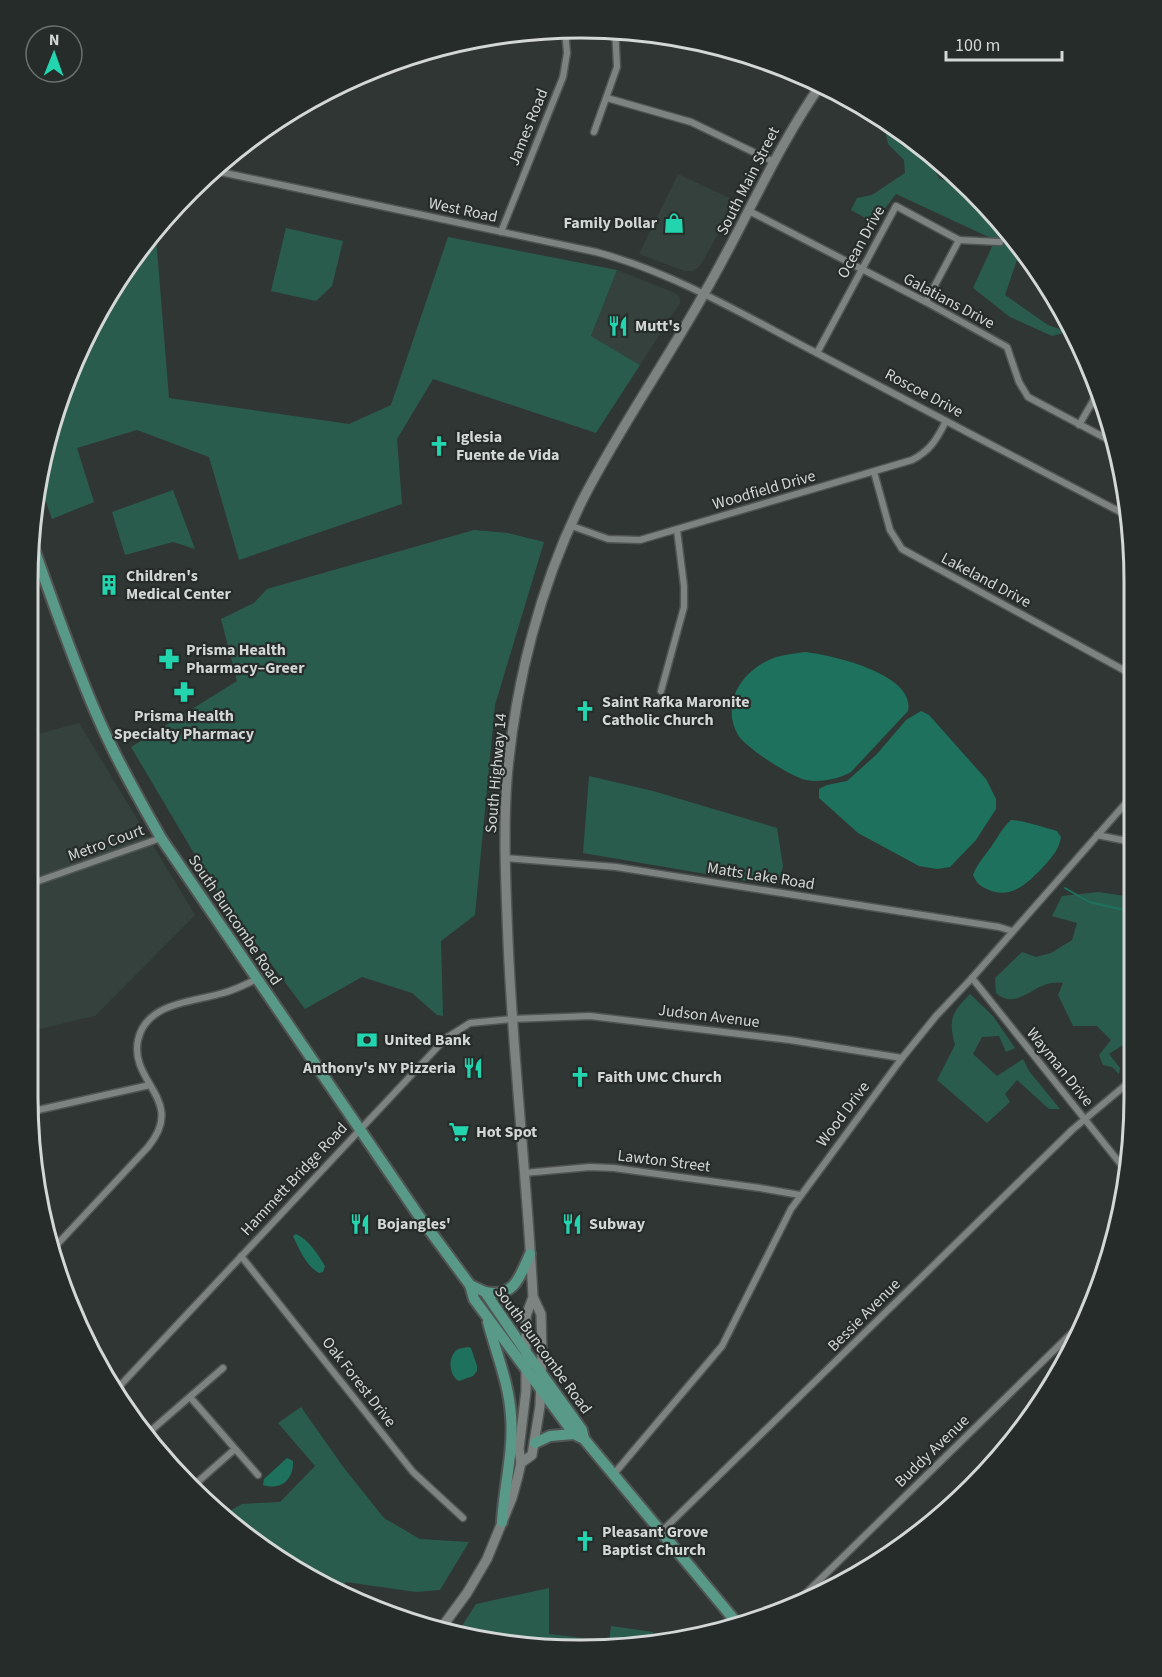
<svg xmlns="http://www.w3.org/2000/svg" width="1162" height="1677" font-family="'Source Sans 3',sans-serif">
	<rect width="100%" height="100%" fill="#303634"/>
	<!-- built -->
	<g fill="#34413c">
		<polygon points="678,174 734,200 738,198 700,266 693,271 684,271 639,254"/>
		<polygon points="617,270 675,293 680,298 680,303 640,365 591,336"/>
		<polygon points="79,723 195,915 95,1016 27,1032 27,737"/>
	</g>
	<!-- green -->
	<g fill="#2a5c4e">
		<polygon points="883,120 902,131 909,139 909,145 928,160 939,178 971,191 997,215 1022,252 1019,254 1005,295 1048,325 1068,332 1052,336 1010,317 973,288 995,240 896,194 874,223 851,210 857,198 872,195 905,173 904,160 888,144"/>
		<polygon points="286,228 343,241 332,286 316,301 271,291"/>
		<polygon points="156,237 169,398 349,424 391,405 448,237 617,270 591,336 640,365 596,433 433,379 397,439 402,504 239,560 209,457 137,430 77,448 94,502 52,519 37,477 38,473 101,304"/>
		<polygon points="173,490 195,549 173,542 125,555 112,512"/>
		<polygon points="474,530 508,533 544,542 495,705 475,915 441,941 443,1016 437,1015 412,993 362,977 305,1009 214,887 131,747 237,681 221,619 254,603 267,589"/>
		<polygon points="589,776 653,791 777,828 783,866 779,881 770,885 583,853"/>
		<path d="M1098,892L1132,897L1133,1049L1123,1045L1109,1054L1120,1068L1119,1074L1112,1067L1103,1065L1099,1055L1111,1040L1097,1026H1073L1058,995L1063,983C1034,978 1020,1013 996,993L995,978L1022,952L1036,957L1051,953L1072,940L1077,923L1052,916L1062,896Z"/>
		<path d="M970,994L993,1016L1015,1048L1006,1052L999,1036L982,1037L973,1054L997,1076L1023,1059L1029,1071L1060,1109H1049L1017,1080L1005,1094L1010,1102L987,1123L937,1080L955,1045C948,1019 952,1012 970,994Z"/>
		<polygon points="301,1407 344,1468 384,1518 420,1539 469,1542 440,1590 416,1592 346,1582 339,1589 292,1560 267,1539 259,1539 221,1516 242,1504 280,1502 315,1466 278,1423"/>
		<polygon points="549,1588 549,1634 600,1640 600,1642 509,1645 458,1632 476,1604"/>
		<polygon points="611,1626 653,1632 655,1641 609,1642"/>
	</g>
	<!-- water -->
	<g fill="#1e715d">
		<path d="M805,652C832,655 916,674 908,711L851,772C838,779 821,783 806,780C791,777 746,748 738,735C722,707 738,676 765,662C777,655 791,654 805,652Z"/>
		<polygon points="921,711 929,715 986,779 996,799 996,809 976,840 950,867 937,869 919,866 858,833 819,798 819,789 827,785 847,781 877,754 906,720"/>
		<path d="M1011,820C1027,821 1041,827 1057,831L1061,837C1059,849 1053,856 1045,865C1030,881 1012,900 989,890C980,886 977,884 973,875C977,864 984,857 991,847C998,837 1002,828 1011,820Z"/>
		<path d="M296,1234C309,1240 317,1253 325,1266L323,1272L319,1273C306,1266 299,1249 293,1236Z"/>
		<path d="M468,1347L471,1348L477,1366V1371L473,1376L459,1381C450,1376 448,1361 454,1353C457,1348 463,1348 468,1347Z"/>
		<path d="M287,1458L293,1461C294,1479 281,1491 263,1485L264,1479Z"/>
	</g>
	<g fill="none" stroke-linecap="round" stroke-linejoin="round">
		<!-- stream -->
		<polyline stroke="#1e715d" stroke-width="2" points="1065,888 1089,902 1133,912"/>
		<!-- minor casing -->
		<g stroke="#505553" stroke-width="9">
			<g id="minor">
				<polyline points="778,66 788,71"/>
				<polyline points="607,98 691,122 774,162"/>
				<polyline points="594,132 617,67 615,28"/>
				<path d="M211,170L596,252C672,272 742,314 811,350C918,406 1023,462 1130,517"/>
				<polyline points="749,211 926,302 1007,347 1019,382 1028,397 1109,440"/>
				<polyline points="501,232 563,77 567,53 565,30"/>
				<polyline points="959,240 1000,242"/>
				<polyline points="817,353 896,206 959,240 926,302"/>
				<polyline points="1079,425 1096,396"/>
				<polyline points="874,472 890,530 902,549 1131,674"/>
				<path d="M572,526L608,539L640,540L912,460C930,451 937,439 946,421"/>
				<polyline points="661,691 684,607 684,586 677,530"/>
				<polyline points="1097,835 1132,842"/>
				<polyline points="505,858 616,867 999,927 1012,931"/>
				<polyline points="27,885 161,838"/>
				<polyline points="972,978 1127,1172"/>
				<polyline points="29,1112 150,1085"/>
				<polyline points="524,1173 590,1167 614,1168 760,1188 800,1195"/>
				<path d="M51,1251L148,1147C187,1100 129,1083 138,1040C146,1002 194,1002 223,993C235,990 246,984 257,979"/>
				<polyline points="241,1256 413,1472 463,1518"/>
				<polyline points="115,1391 446,1038 470,1023 512,1019 590,1016 790,1040 902,1058"/>
				<polyline points="190,1397 258,1475"/>
				<polyline points="147,1434 223,1368"/>
				<polyline points="613,1475 722,1346 791,1209 902,1058 936,1016 972,978 1132,796"/>
				<polyline points="193,1486 235,1449"/>
				<polyline points="662,1531 1072,1130 1134,1078"/>
				<polyline points="796,1603 1086,1319"/>
			</g>
		</g>
		<!-- secondary casing -->
		<g stroke="#505553" stroke-width="12">
			<g id="secondary">
				<polyline points="521,1463 532,1455 540,1406 542,1353 541,1314 533,1297"/>
				<path d="M442,1627L467,1593L487,1559L512,1498L518,1476L521,1463L519,1449L526,1391V1316L533,1297C527,1178 513,1060 508,941C506,888 503,833 507,779C515,684 540,585 583,499C620,427 666,362 705,292C745,223 776,148 822,83"/>
			</g>
		</g>
		<!-- primary casing -->
		<g stroke="#505553" stroke-width="14">
			<g id="primary">
				<path d="M31,541C53,601 73,662 99,720C117,761 139,799 161,838L419,1216L470,1285L474,1299L574,1434L584,1439L737,1623"/>
				<polyline points="470,1285 485,1292 528,1355 582,1430 584,1439"/>
				<path d="M485,1292C515,1298 520,1276 530,1254"/>
				<path d="M488,1322C496,1353 509,1383 511,1416C514,1450 504,1487 502,1522"/>
				<polyline points="535,1443 550,1436 574,1434"/>
			</g>
		</g>
		<!-- minor -->
		<use href="#minor" stroke="#7c8381" stroke-width="6"/>
		<!-- secondary -->
		<use href="#secondary" stroke="#7c8381" stroke-width="9"/>
		<!-- primary -->
		<use href="#primary" stroke="#599988" stroke-width="10"/>
	</g>
	<!-- icons -->
	<defs>
		<g id="shop-bare" transform="scale(1.62)"><path d="M-5-2.5h2.3a2.7 3.5 0 0 1 5.4 0H5L5.5 6h-11ZM-1.5-2.5h3a1.5 2.3 0 0 0-3 0Z" fill="#23d5af" stroke="#262c2a" stroke-width="2.5" paint-order="stroke"/></g>
		<g id="restaurant-bare" transform="scale(1.62)"><path d="M-5-6h1v4h1v-4h1v4h1v-4h1v5L-1.5 .5V6h-2V.5L-5-1ZM5-6V6H3V1.5H1.5Q1.5-4 5-6Z" fill="#23d5af" stroke="#262c2a" stroke-width="2.5" paint-order="stroke"/></g>
		<g id="church-bare" transform="scale(1.62)"><path d="M-1.2-6h2.4v3.5h3.3v2.4h-3.3V6h-2.4V-.1h-3.3v-2.4h3.3Z" fill="#23d5af" stroke="#262c2a" stroke-width="2.5" paint-order="stroke"/></g>
		<g id="building-bare" transform="scale(1.62)"><path d="M-4-6H4V6H1V3H-1V6H-4ZM-2.5-4.3h1.7v1.8h-1.7ZM.8-4.3h1.7v1.8H.8ZM-2.5-1h1.7V.8h-1.7ZM.8-1h1.7V.8H.8Z" fill="#23d5af" stroke="#262c2a" stroke-width="2.5" paint-order="stroke"/></g>
		<g id="pharmacy-bare" transform="scale(1.62)"><path d="M-2-6h4v4h4v4h-4v4h-4v-4h-4v-4h4Z" fill="#23d5af" stroke="#262c2a" stroke-width="2.5" paint-order="stroke"/></g>
		<g id="bank-bare" transform="scale(1.62)"><path d="M-6-4H6V4H-6ZM0-2.3a2.3 2.3 0 1 0 0 4.6a2.3 2.3 0 1 0 0-4.6Z" fill="#23d5af" stroke="#262c2a" stroke-width="2.5" paint-order="stroke"/></g>
		<g id="supermarket-bare" transform="scale(1.62)"><path d="M-6-5.5h2.5l.6 2H6L4.5 2H-2.5L-4.4-4H-6ZM-1.5 3.2a1.3 1.3 0 1 0 .1 0ZM3 3.2a1.3 1.3 0 1 0 .1 0Z" fill="#23d5af" stroke="#262c2a" stroke-width="2.5" paint-order="stroke"/></g>
	</defs>
	<g fill-rule="evenodd">
		<use href="#shop-bare" x="674" y="223"/>
		<use href="#restaurant-bare" x="618" y="326"/>
		<use href="#church-bare" x="439" y="446"/>
		<use href="#building-bare" x="109" y="585"/>
		<use href="#pharmacy-bare" x="169" y="659"/>
		<use href="#pharmacy-bare" x="184" y="692"/>
		<use href="#church-bare" x="585" y="711"/>
		<use href="#bank-bare" x="367" y="1040"/>
		<use href="#restaurant-bare" x="473" y="1068"/>
		<use href="#church-bare" x="580" y="1077"/>
		<use href="#supermarket-bare" x="459" y="1132"/>
		<use href="#restaurant-bare" x="360" y="1224"/>
		<use href="#restaurant-bare" x="572" y="1224"/>
		<use href="#church-bare" x="585" y="1541"/>
	</g>
	<g text-anchor="middle" dominant-baseline="central" stroke-width="4.5" stroke-linejoin="round" paint-order="stroke">
		<!-- street labels -->
		<g font-size="16" fill="#d3d7d6" stroke="#262c2a">
			<text transform="translate(528 127) rotate(-68)">James Road</text>
			<text transform="translate(748 181) rotate(-63)">South Main Street</text>
			<text transform="translate(463 210) rotate(12)">West Road</text>
			<text transform="translate(861 242) rotate(-61)">Ocean Drive</text>
			<text transform="translate(949 301) rotate(28)">Galatians Drive</text>
			<text transform="translate(924 393) rotate(28)">Roscoe Drive</text>
			<text transform="translate(764 490) rotate(-16)">Woodfield Drive</text>
			<text transform="translate(986 580) rotate(28)">Lakeland Drive</text>
			<text transform="translate(496 773) rotate(-85)">South Highway 14</text>
			<text transform="translate(106 843) rotate(-20)">Metro Court</text>
			<text transform="translate(761 876) rotate(9)">Matts Lake Road</text>
			<text transform="translate(235 920) rotate(56)">South Buncombe Road</text>
			<text transform="translate(709 1016) rotate(7)">Judson Avenue</text>
			<text transform="translate(1060 1067) rotate(51)">Wayman Drive</text>
			<text transform="translate(843 1114) rotate(-53)">Wood Drive</text>
			<text transform="translate(664 1161) rotate(7)">Lawton Street</text>
			<text transform="translate(294 1179) rotate(-47)">Hammett Bridge Road</text>
			<text transform="translate(864 1315) rotate(-45)">Bessie Avenue</text>
			<text transform="translate(543 1350) rotate(54)">South Buncombe Road</text>
			<text transform="translate(359 1382) rotate(52)">Oak Forest Drive</text>
			<text transform="translate(932 1451) rotate(-44)">Buddy Avenue</text>
		</g>
		<!-- poi labels -->
		<g font-size="16" font-weight="bold" fill="#d3d7d6" stroke="#262c2a" text-anchor="start">
			<text x="657" y="223" text-anchor="end">Family Dollar</text>
			<text x="635" y="326">Mutt's</text>
			<text x="456" y="437">Iglesia<tspan x="456" dy="18">Fuente de Vida</tspan></text>
			<text x="126" y="576">Children's<tspan x="126" dy="18">Medical Center</tspan></text>
			<text x="186" y="650">Prisma Health<tspan x="186" dy="18">Pharmacy–Greer</tspan></text>
			<text x="602" y="702">Saint Rafka Maronite<tspan x="602" dy="18">Catholic Church</tspan></text>
			<text x="184" y="716" text-anchor="middle">Prisma Health<tspan x="184" dy="18">Specialty Pharmacy</tspan></text>
			<text x="384" y="1040">United Bank</text>
			<text x="456" y="1068" text-anchor="end">Anthony's NY Pizzeria</text>
			<text x="597" y="1077">Faith UMC Church</text>
			<text x="476" y="1132">Hot Spot</text>
			<text x="377" y="1224">Bojangles'</text>
			<text x="589" y="1224">Subway</text>
			<text x="602" y="1532">Pleasant Grove<tspan x="602" dy="18">Baptist Church</tspan></text>
		</g>
	</g>
	<!-- crop -->
	<path d="M0 0H1162V1677H0ZM581 38H581A543 543 0 0 1 1124 581V1097A543 543 0 0 1 581 1640H581A543 543 0 0 1 38 1097V581A543 543 0 0 1 581 38Z" fill="#262c2a" fill-rule="evenodd"/>
	<path fill="none" stroke="#d3d7d6" stroke-width="3" d="M581 38H581A543 543 0 0 1 1124 581V1097A543 543 0 0 1 581 1640H581A543 543 0 0 1 38 1097V581A543 543 0 0 1 581 38Z"/>
	<!-- north arrow -->
	<g transform="translate(54 54) rotate(1)"><circle r="28" fill="#262c2a" stroke="#6b706f" stroke-width="1.5"/>
	<path d="M0-4.5L10 22L0 15L-10 22Z" fill="#23d5af"/>
	<text y="-9" font-size="16" font-weight="bold" text-anchor="middle" fill="#d3d7d6">N</text>
	</g>
	<!-- scale -->
	<path d="M946 51v9h116v-9" fill="none" stroke="#d3d7d6" stroke-width="3"/>
	<text x="955" y="51" font-size="18" fill="#d3d7d6" stroke="#262c2a" stroke-width="4.5" paint-order="stroke">100 m</text>
</svg>
